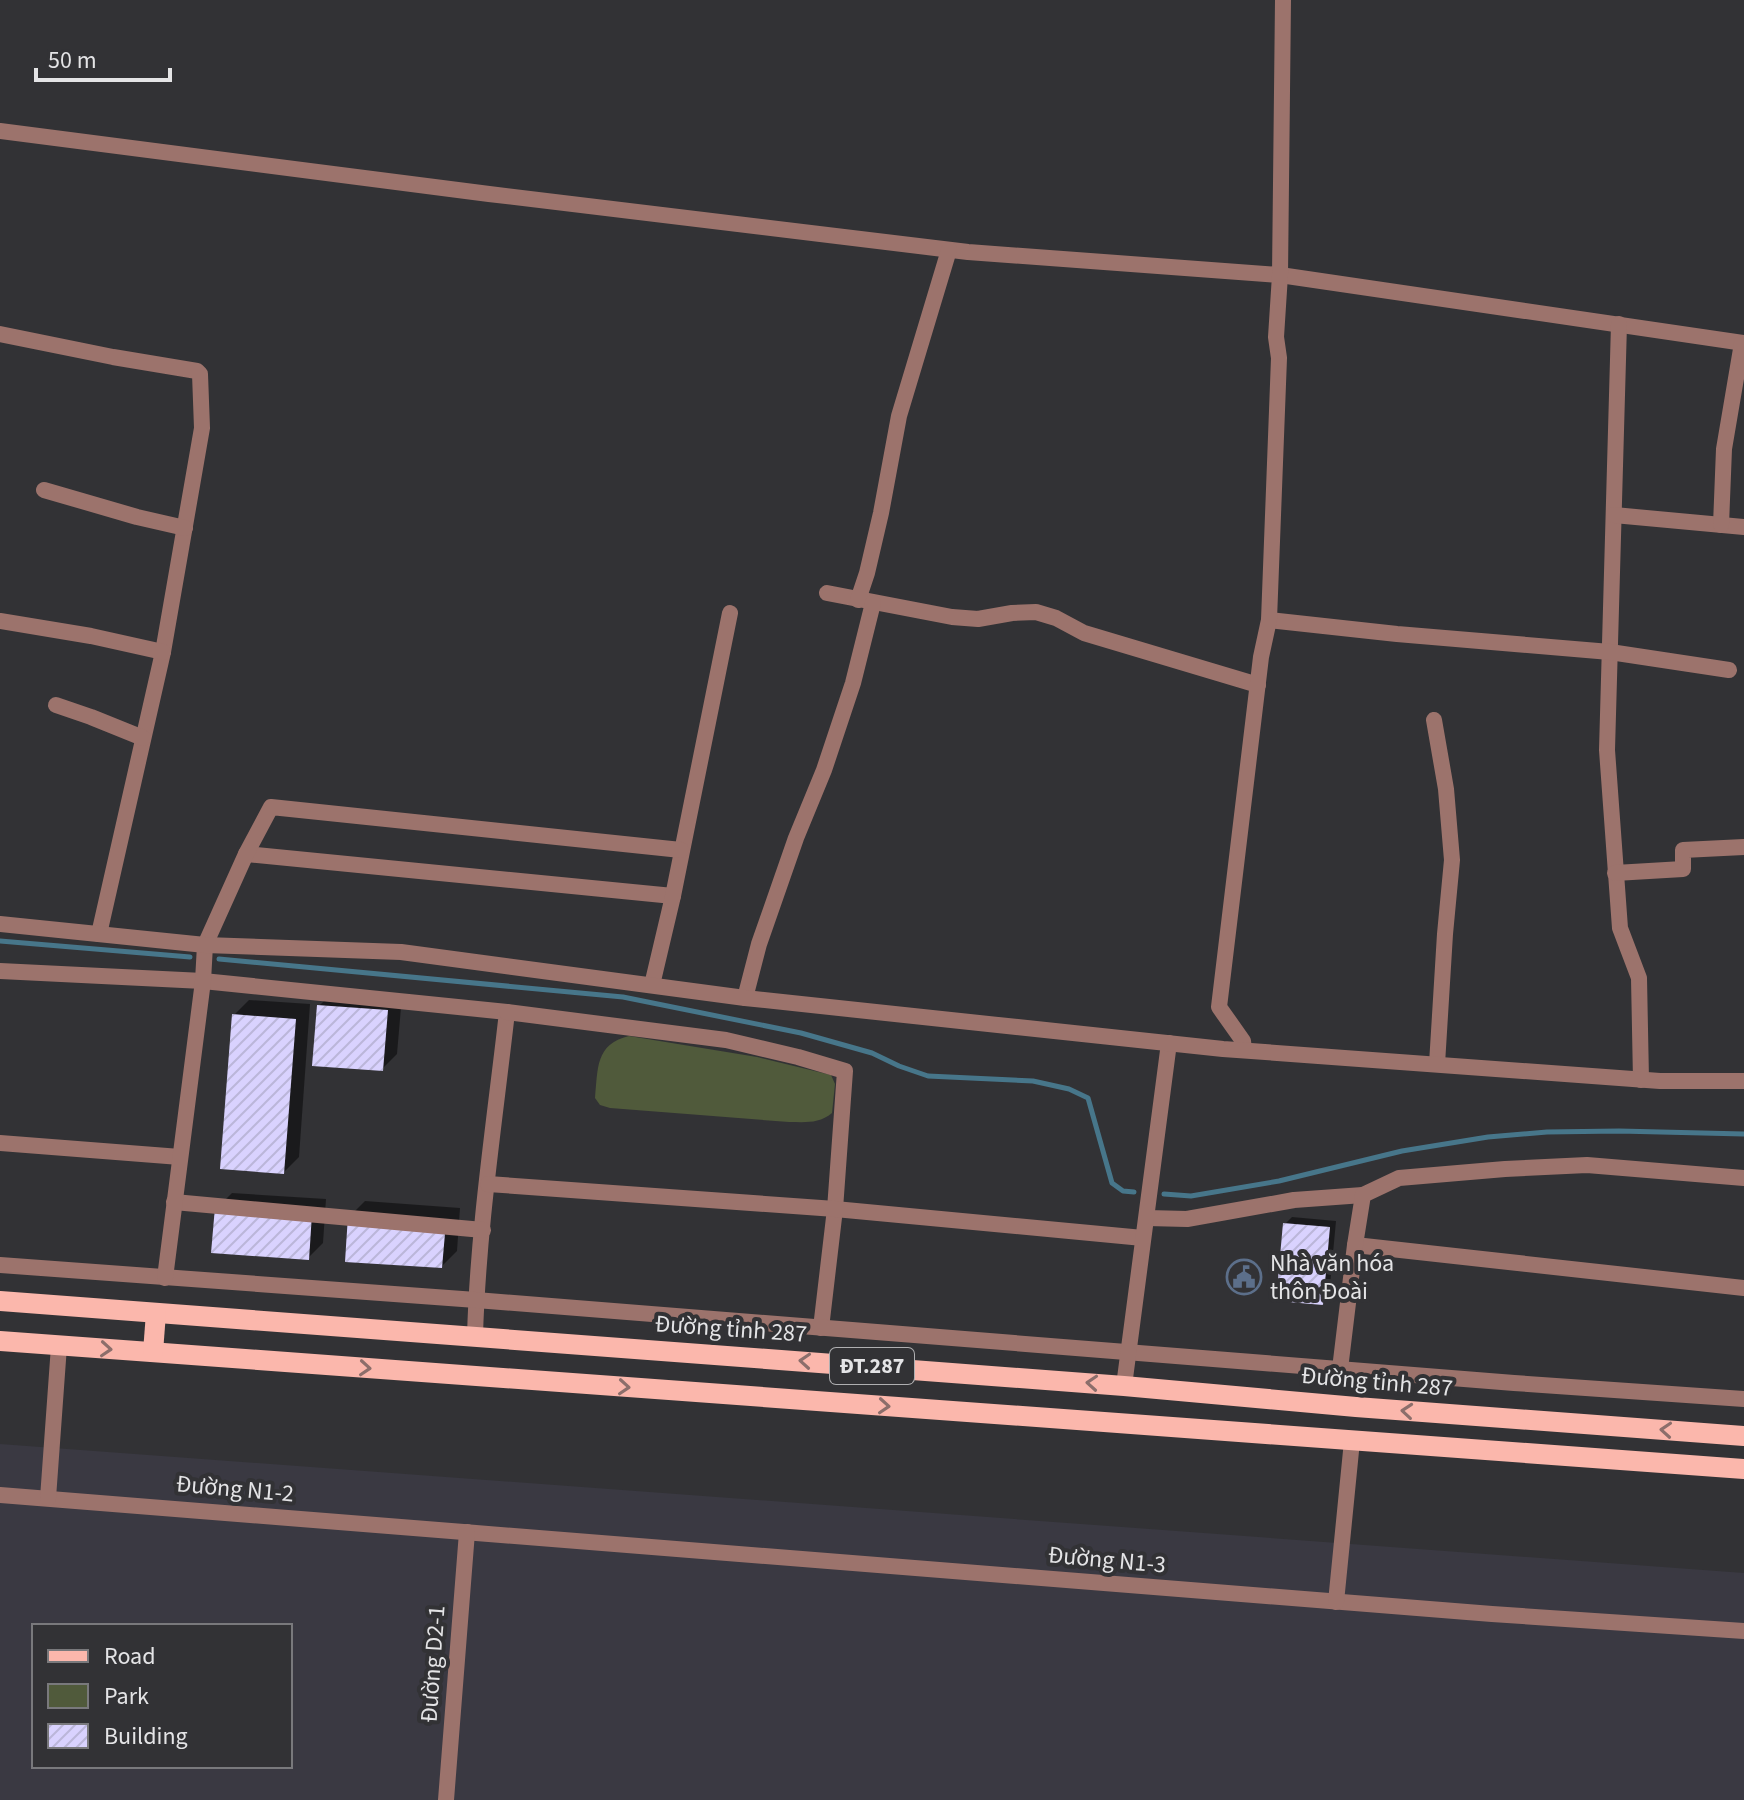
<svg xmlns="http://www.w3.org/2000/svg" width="1744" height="1800" font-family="'Source Sans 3',sans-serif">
	<defs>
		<pattern id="building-hatch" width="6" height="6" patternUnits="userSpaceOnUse" patternTransform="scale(2)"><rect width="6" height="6" fill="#d9d2fe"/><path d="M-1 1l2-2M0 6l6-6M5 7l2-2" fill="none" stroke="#bbb6d9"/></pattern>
	</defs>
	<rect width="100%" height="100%" fill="#323235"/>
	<!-- built -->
	<path fill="#3a3942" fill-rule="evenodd" d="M0,1444L1744,1573V1800H0ZM34,1626H290V1766H34Z"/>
	<!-- green -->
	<path fill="#505a3b" d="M629,1036L757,1057L831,1075L835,1084L832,1113C819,1124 805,1122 789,1122L610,1108L600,1105L595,1098C598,1069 595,1044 629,1036Z"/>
	<!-- shadow -->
	<g fill="#0007">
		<polygon points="334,991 402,996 397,1054 382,1069 319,1006"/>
		<polygon points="249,1000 310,1004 299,1157 284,1172 234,1015"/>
		<polygon points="232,1193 326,1199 323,1243 308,1258 217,1208"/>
		<polygon points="365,1201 460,1208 457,1251 442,1266 350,1216"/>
		<polygon points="1292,1217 1336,1221 1329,1296 1322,1303 1285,1224"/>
	</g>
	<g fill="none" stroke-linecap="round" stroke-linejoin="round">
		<!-- stream -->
		<g stroke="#47768a" stroke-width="5">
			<polyline points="0,941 190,957"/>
			<polyline points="219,959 623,997 801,1033 872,1053 899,1066 928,1076 1033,1081 1069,1089 1088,1098 1112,1183 1123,1191 1134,1192"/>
			<polyline points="1164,1194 1191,1196 1279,1181 1402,1151 1488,1137 1547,1132 1619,1131 1744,1134"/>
		</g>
	</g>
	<!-- building -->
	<g fill="url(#building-hatch)">
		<polygon points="317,1005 388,1010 383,1071 312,1066"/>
		<polygon points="232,1014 296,1019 284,1174 220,1169"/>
		<polygon points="215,1207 312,1214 309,1260 211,1253"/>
		<polygon points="348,1215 446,1222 442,1268 345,1262"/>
		<polygon points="1283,1223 1330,1227 1323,1305 1276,1301"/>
	</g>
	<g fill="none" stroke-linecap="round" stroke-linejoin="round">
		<!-- minor -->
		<g stroke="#9c736c" stroke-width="16">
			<polyline points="0,131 489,194 968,252 1280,275 1744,343"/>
			<polyline points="1619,324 1607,750 1620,928 1639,978 1641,1080"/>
			<polyline points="0,334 113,357 197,371 200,374 202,428 163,652 99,934"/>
			<polyline points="44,490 137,517 185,528"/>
			<polyline points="1614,515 1744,527"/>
			<polyline points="1721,525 1724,449 1742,343"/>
			<polyline points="827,593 952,617 978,619 1012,613 1036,612 1056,618 1084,633 1258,685"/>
			<polyline points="858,600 867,573 881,513 899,416 949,250"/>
			<polyline points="1269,620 1397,634 1610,652 1729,670"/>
			<polyline points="0,621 91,636 163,652"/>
			<polyline points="56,705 91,717 143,738"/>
			<polyline points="1434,720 1446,789 1452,860 1445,934 1437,1064"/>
			<polyline points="246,854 673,896"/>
			<polyline points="1615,873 1683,869 1683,850 1744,847"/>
			<path d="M0,971L203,981L507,1012C495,1119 478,1228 475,1336"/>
			<polyline points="652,985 673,896 730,613"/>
			<polyline points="745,998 759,944 796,838 824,770 853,683 873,603"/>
			<polyline points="507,1012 726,1040 798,1057 845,1071 835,1209 821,1328"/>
			<polyline points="1244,1050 1243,1041 1219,1007 1261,657 1269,620 1279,358 1276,337 1280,275 1283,0"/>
			<polyline points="0,1143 180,1157"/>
			<polyline points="488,1184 835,1209 1143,1238"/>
			<polyline points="174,1202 483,1230"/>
			<polyline points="1147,1218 1187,1219 1294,1200 1363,1195"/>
			<polyline points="1355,1245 1744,1288"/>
			<polyline points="0,1265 476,1300 1514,1383 1744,1399"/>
			<polyline points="165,1278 203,981 205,945 246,854 271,807 681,850"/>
			<polyline points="1340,1369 1355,1245 1363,1195 1399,1178 1505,1169 1587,1165 1744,1178"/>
			<polyline points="1124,1386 1169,1043"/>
			<polyline points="0,1495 1492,1614 1744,1631"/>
			<polyline points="48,1498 59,1346"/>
			<polyline points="1336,1602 1352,1441"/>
			<polyline points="446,1800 467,1532"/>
		</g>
		<!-- tertiary -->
		<polyline stroke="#9c736c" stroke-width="16" points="0,924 205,945 401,952 745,998 1223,1049 1660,1081 1744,1081"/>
		<!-- primary -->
		<g stroke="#fbb7ac" stroke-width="20">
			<polyline points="0,1301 1124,1386 1356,1407 1744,1436"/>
			<polyline points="0,1341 1744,1469"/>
			<polyline points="153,1352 156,1313"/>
		</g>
	</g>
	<!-- one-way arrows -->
	<defs><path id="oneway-chevron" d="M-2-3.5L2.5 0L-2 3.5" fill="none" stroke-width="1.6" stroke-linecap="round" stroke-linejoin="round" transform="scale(2)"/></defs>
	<g stroke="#8c6e6b">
		<use href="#oneway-chevron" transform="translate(106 1349) rotate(4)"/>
		<use href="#oneway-chevron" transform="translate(805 1361) rotate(-176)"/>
		<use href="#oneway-chevron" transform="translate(365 1368) rotate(4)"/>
		<use href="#oneway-chevron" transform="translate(1092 1383) rotate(-176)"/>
		<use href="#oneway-chevron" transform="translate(624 1387) rotate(4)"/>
		<use href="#oneway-chevron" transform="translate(884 1406) rotate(4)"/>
		<use href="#oneway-chevron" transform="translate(1407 1411) rotate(-175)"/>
		<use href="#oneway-chevron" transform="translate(1666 1430) rotate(-176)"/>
	</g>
	<!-- icons -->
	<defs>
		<g id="civic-ring" transform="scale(1.8)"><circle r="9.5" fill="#323235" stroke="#5c6f8a" stroke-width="1.5"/><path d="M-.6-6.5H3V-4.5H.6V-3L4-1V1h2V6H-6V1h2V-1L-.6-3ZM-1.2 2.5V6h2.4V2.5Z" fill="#5c6f8a"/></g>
	</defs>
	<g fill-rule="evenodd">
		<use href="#civic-ring" x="1244" y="1277"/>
	</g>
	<g text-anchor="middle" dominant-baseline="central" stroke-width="8" stroke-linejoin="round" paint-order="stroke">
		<!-- shield labels -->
		<rect fill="#323235" stroke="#afafb1" stroke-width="2" x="830" y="1348" width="84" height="36" rx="6"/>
		<g font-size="22" font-weight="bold" fill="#e4e4e6">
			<text x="872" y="1366">ĐT.287</text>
		</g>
		<!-- poi labels -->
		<g font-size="24" fill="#e4e4e6" stroke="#323235" text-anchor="start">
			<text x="1270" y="1263">Nhà văn hóa<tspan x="1270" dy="28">thôn Đoài</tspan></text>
		</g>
		<!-- street labels -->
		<g font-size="24" fill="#e4e4e6" stroke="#323235">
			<text transform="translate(731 1329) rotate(4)">Đường tỉnh 287</text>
			<text transform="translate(1377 1382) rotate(5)">Đường tỉnh 287</text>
			<text transform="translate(235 1489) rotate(5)">Đường N1-2</text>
			<text transform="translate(1107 1560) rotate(5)">Đường N1-3</text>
			<text transform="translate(433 1664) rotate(-86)">Đường D2-1</text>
		</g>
	</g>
	<!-- legend -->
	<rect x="32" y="1624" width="260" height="144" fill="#323235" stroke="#79797c" stroke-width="2"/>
	<rect x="48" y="1650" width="40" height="12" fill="#fbb7ac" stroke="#79797c" stroke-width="2"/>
	<text x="104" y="1664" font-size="24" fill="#e4e4e6">Road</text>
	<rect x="48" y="1684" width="40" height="24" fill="#505a3b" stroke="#79797c" stroke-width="2"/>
	<text x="104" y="1704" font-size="24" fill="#e4e4e6">Park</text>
	<rect x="48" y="1724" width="40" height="24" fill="url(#building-hatch)" stroke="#79797c" stroke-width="2"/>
	<text x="104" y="1744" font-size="24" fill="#e4e4e6">Building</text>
	<!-- scale -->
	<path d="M36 68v12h134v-12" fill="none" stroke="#e4e4e6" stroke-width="4"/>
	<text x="48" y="68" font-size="24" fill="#e4e4e6" stroke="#323235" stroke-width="6" paint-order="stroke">50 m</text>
</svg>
